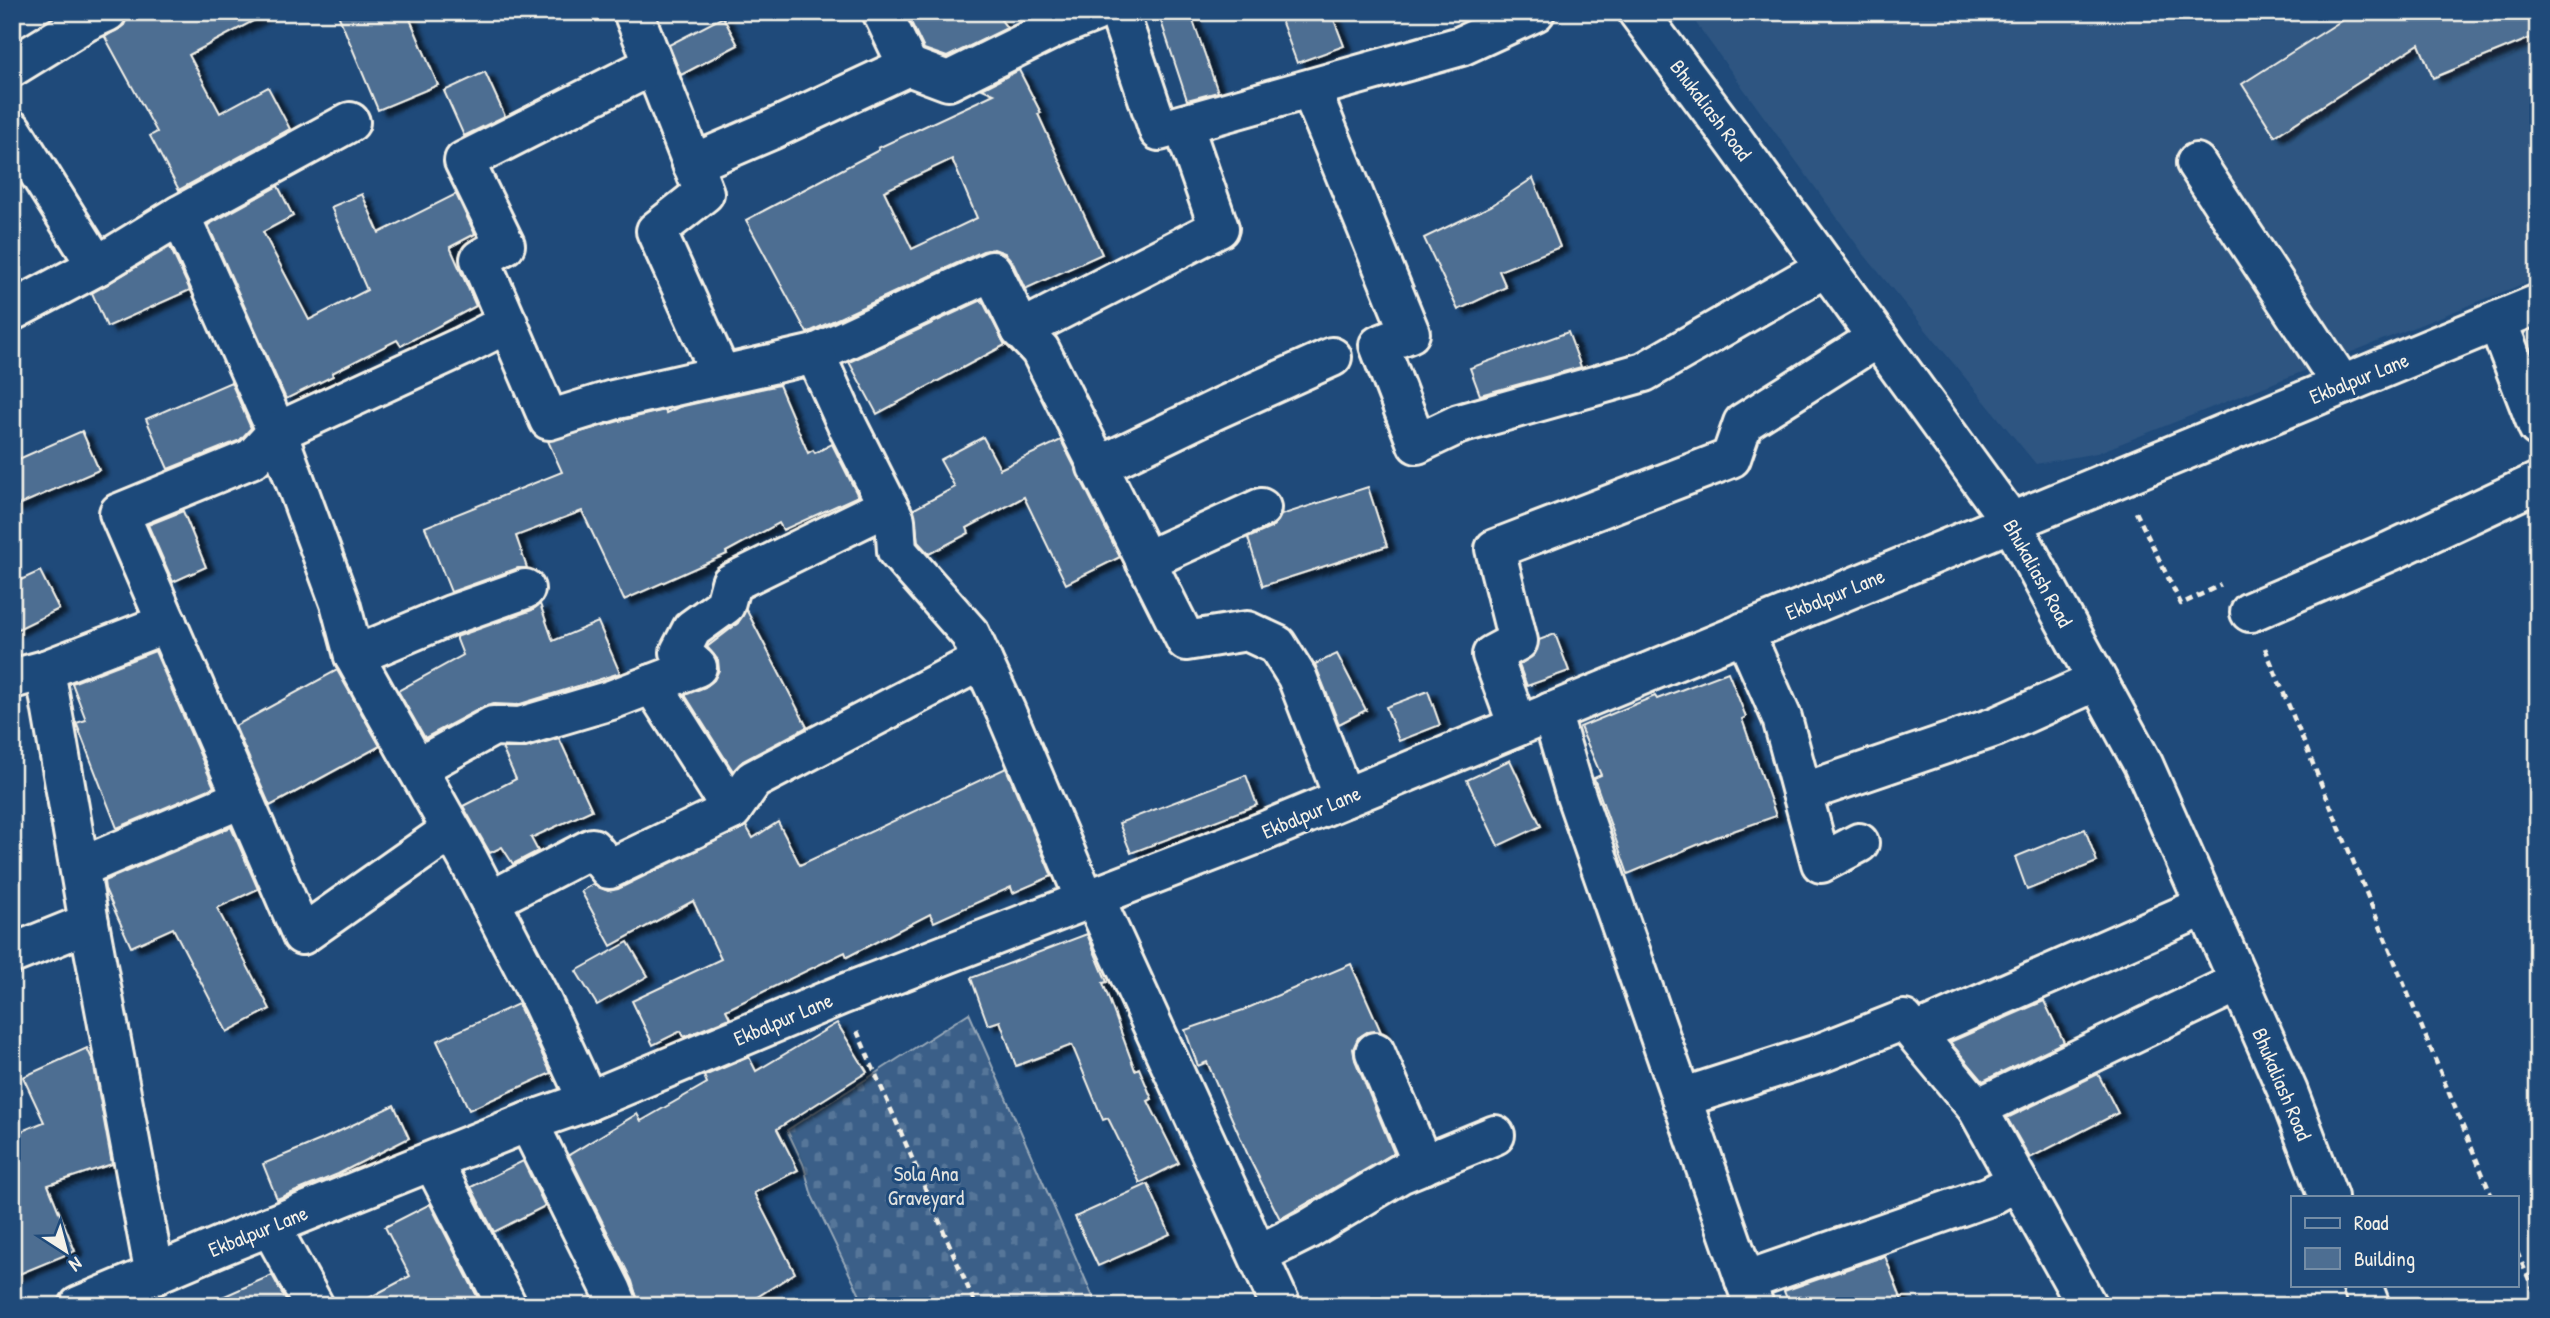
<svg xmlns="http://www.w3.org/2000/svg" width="2550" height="1318" font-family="'Patrick Hand',sans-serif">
	<defs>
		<pattern id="cemetery-stones" width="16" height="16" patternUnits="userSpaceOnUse" patternTransform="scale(1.75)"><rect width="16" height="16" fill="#3a5f88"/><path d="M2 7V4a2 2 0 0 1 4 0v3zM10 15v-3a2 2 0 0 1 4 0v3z" fill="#577699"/></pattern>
		<filter id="shadow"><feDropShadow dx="8" dy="4.5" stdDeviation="2" flood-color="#0009"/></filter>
	</defs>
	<rect width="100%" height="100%" fill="#1f4a7a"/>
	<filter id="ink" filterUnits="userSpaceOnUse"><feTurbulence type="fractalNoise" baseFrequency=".0143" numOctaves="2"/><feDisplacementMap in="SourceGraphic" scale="14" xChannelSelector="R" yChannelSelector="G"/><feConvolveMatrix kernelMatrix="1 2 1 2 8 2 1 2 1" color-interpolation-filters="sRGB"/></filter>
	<g filter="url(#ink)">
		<!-- built -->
		<polygon fill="#2d5581" points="1688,12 2538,12 2538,278 2097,453 2036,464 1862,252"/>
		<!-- cemetery -->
		<polygon fill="url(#cemetery-stones)" stroke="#97a8b8" stroke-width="2" points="969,1013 1097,1306 865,1306 812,1196 803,1164 787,1130"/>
		<!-- building -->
		<g fill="#4d6e92" stroke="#f4f1e8" stroke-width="2" fill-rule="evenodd" filter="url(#shadow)">
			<polygon points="129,12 270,12 189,55 220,113 268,87 290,129 179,190 150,136 157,132 105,37 124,25"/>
			<polygon points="337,12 407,12 438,85 378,110"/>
			<polygon points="925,12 995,12 1007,28 947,57 924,49 910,20"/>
			<polygon points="1158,12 1190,12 1218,92 1187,100"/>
			<polygon points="1278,12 1331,12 1344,46 1297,63"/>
			<polygon points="2355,12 2538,12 2538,35 2433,78 2419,44 2275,136 2242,84"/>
			<polygon points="723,17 738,45 681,75 669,45"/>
			<path d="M1019,70L1041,113L1038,114L1102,254L1025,289L1012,261L1005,253L994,249L983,251L807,333L746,220L879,150L878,148L994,94L982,89ZM952,159L977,218L912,249L884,191Z"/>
			<polygon points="485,72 505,116 464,136 444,91"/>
			<polygon points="1533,178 1560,247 1499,271 1506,287 1458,310 1424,238 1491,206"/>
			<polygon points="278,186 293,216 263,232 309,320 367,290 331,207 362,194 379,233 456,194 475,234 450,247 476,306 401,346 397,340 332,373 333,376 286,399 208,225"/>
			<polygon points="170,247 190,290 107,327 92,293"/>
			<polygon points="982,300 1005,345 877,414 849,362"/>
			<polygon points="1568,332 1581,367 1480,395 1470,368"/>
			<polygon points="231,382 251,428 240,440 168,469 146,419"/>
			<polygon points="779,385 808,453 813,450 815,453 832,444 858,496 783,530 779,523 726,552 727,554 624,600 582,511 516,536 527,568 518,568 451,592 425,527 562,472 548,441 619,421 665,410 666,413 679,407"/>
			<polygon points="82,431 99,470 12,508 12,462"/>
			<polygon points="983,437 1000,469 1061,440 1120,557 1066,584 1024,497 967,528 969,533 929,554 918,542 914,509 955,487 940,460"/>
			<polygon points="1368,487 1387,546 1263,586 1248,538 1271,528 1278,521 1281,515"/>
			<polygon points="183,511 206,567 173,582 148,525"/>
			<polygon points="40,571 59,609 12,632 12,584"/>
			<polygon points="540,604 553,641 598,622 620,673 517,705 494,704 483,707 425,738 398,691 463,655 456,637 532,610"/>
			<polygon points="746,609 807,727 743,761 733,771 685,695 705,687 714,680 719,670 718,660 707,647 738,623"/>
			<polygon points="1555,634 1569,671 1527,686 1519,665 1535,654 1539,640"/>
			<polygon points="155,651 214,787 117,828 77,725 76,723 86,720 72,683"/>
			<polygon points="1337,654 1366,710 1339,724 1315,664"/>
			<polygon points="337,670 380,746 270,806 235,726"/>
			<polygon points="1728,672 1746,717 1742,719 1776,816 1716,837 1628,874 1594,778 1601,775 1580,727 1655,696 1657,699"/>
			<polygon points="1428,691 1440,725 1399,741 1386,707"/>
			<polygon points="559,738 592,810 531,838 538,851 513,864 502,847 490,853 463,806 516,779 502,748 526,748"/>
			<polygon points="1510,760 1541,826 1498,846 1467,780"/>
			<polygon points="1006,768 1052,876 1013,893 1011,887 934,922 930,914 847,957 845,952 726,1010 730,1018 684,1037 681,1031 653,1045 632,1001 721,959 693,901 611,946 581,891 593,884 608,891 618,889 746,826 753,838 778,822 800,865"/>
			<polygon points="1246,775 1257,805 1131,853 1119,823"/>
			<polygon points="231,827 258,889 217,908 270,1009 227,1032 173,928 131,947 105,889 104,881"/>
			<polygon points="2085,829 2097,862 2027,890 2015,857"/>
			<polygon points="1087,934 1107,982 1103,983 1135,1070 1139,1068 1152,1099 1148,1101 1179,1163 1140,1183 1108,1118 1103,1120 1072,1045 1016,1066 1000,1021 988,1025 971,978"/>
			<polygon points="628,942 648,976 597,1005 576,971"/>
			<polygon points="1351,964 1381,1032 1367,1032 1358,1038 1353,1049 1355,1060 1394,1153 1280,1219 1251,1162 1207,1062 1198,1066 1185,1030 1243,1010"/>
			<polygon points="2044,1001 2064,1042 1983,1081 1950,1042"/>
			<polygon points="518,1004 551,1073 469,1110 437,1041"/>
			<polygon points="837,1023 867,1072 777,1129 798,1170 754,1193 795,1273 743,1306 639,1306 632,1281 569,1155 637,1114 641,1121 707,1083 704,1076 749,1057 756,1071"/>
			<polygon points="87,1048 93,1061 112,1164 48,1185 75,1251 12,1277 12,1135 44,1122 23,1077"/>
			<polygon points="2098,1074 2118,1113 2030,1158 2007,1118"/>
			<polygon points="394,1105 409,1138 338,1174 277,1199 263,1164 323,1139"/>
			<polygon points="523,1161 545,1206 494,1232 471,1187"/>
			<polygon points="1148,1184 1170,1234 1098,1266 1075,1217"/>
			<polygon points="430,1204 482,1306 354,1306 410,1276 385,1227"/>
			<polygon points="1885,1256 1904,1306 1790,1306 1784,1291"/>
			<polygon points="272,1275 289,1306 202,1306"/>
		</g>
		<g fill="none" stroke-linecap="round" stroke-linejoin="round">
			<!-- minor casing -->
			<g stroke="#f4f1e8" stroke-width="44">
				<g id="minor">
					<polyline points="633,12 704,193 656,231 721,375"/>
					<polyline points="1119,12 1159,131 1461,46 1535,12"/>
					<polyline points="1638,12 1733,139 2011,522 2143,764 2288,1092 2328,1197"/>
					<polyline points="653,65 464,161 505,245 480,259 549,420 613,400 815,354 992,271 1021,330 1040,350 1186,641 1247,631 1277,645 1297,677 1344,798"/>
					<polyline points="908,66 948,81 1057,27 1095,12"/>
					<polyline points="12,67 85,22 107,12"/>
					<polyline points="1311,90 1410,333 1379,345 1417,444 1459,424 1644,372 1826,267"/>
					<polyline points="12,130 97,266"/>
					<polyline points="2196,163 2342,385"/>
					<polyline points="692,164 771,130 908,66 882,12"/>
					<polyline points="180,215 277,432 340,603 354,656 468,859 542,1002 588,1101"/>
					<polyline points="12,311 97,266 180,215 350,122"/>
					<polyline points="2497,321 2538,427"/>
					<polyline points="1021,330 1219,228 1183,125"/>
					<polyline points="815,354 848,427 895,520 897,551 970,634 1006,712 1086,901"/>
					<polyline points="1097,467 1217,409 1332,357"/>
					<polyline points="1145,561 1261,508"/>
					<polyline points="2250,612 2391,551 2538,482"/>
					<polyline points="1744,632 1782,718 1821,863 1859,843"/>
					<polyline points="354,656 451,615 525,589"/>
					<polyline points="45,670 89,923 155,1275"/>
					<polyline points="12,679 45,670 167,623"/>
					<polyline points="652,684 732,810"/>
					<polyline points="1551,712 1576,796 1754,1306"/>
					<polyline points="1518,726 1492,655 1518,641 1495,549 1731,458 1743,423 1877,338"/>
					<polyline points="417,768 493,726 520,727 611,700 697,667 680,652 692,629 725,605 731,583 888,506"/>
					<polyline points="1802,793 1995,727 2097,681"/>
					<polyline points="451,830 302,935 119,513 253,458 277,432 461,347 508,323"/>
					<polyline points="81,867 243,798"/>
					<polyline points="1094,897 1281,1306"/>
					<polyline points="490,901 592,848 609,869 732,810 753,780 982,660"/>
					<polyline points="12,954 89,923"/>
					<polyline points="1916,1033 2205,906"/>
					<polyline points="1375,1052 1423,1165"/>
					<polyline points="1681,1098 1818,1054 1904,1020 1977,1108 2087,1306"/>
					<polyline points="1977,1108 2239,982"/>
					<polyline points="528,1122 612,1291 618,1306"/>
					<polyline points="433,1162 507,1306"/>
					<polyline points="270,1226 314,1306"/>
					<polyline points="1259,1254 1307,1230 1400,1174 1495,1135"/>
					<polyline points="1745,1281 1990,1196 2017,1181"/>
					<polyline points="2362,1285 2370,1306"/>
					<polyline points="79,1306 223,1245 528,1122 588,1101 841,995 1260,833 2538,304"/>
				</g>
			</g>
			<!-- path -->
			<g stroke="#f4f1e8" stroke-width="4.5" stroke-dasharray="7 5" stroke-linecap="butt">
				<polyline points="2136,512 2181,604 2221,585"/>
				<polyline points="2265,648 2492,1197"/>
				<polyline points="857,1031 976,1306"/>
				<polyline points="2517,1252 2538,1300"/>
			</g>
			<!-- minor -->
			<use href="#minor" stroke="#1f4a7a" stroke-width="38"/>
		</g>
	</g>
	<g text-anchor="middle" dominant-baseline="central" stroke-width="6" stroke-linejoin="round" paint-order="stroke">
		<!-- street labels -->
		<g font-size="21" fill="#f4f1e8" stroke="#1f4a7a">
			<text transform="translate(1711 110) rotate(53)">Bhukaliash Road</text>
			<text transform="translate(2359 378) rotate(-22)">Ekbalpur Lane</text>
			<text transform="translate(2038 573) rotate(61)">Bhukaliash Road</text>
			<text transform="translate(1835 594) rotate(-22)">Ekbalpur Lane</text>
			<text transform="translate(1311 812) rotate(-23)">Ekbalpur Lane</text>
			<text transform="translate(783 1019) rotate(-23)">Ekbalpur Lane</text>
			<text transform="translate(2282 1084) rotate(67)">Bhukaliash Road</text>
			<text transform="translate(258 1231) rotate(-22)">Ekbalpur Lane</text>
		</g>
		<!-- park labels -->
		<g font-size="21" fill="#e1e2de" stroke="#1f4a7a">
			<text x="926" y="1173">Sola Ana<tspan x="926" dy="24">Graveyard</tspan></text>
		</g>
	</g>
	<!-- margin -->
	<rect width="2550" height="1318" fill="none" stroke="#1f4a7a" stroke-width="42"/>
	<rect x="21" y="21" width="2508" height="1276" fill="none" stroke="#f4f1e8" stroke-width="2.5" filter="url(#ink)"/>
	<!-- legend -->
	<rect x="2291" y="1196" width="228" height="91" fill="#1f4a7a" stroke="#748da6" stroke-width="2"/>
	<rect x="2305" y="1218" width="35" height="10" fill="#1f4a7a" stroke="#748da6" stroke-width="2"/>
	<text x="2354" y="1230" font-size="21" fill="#f4f1e8">Road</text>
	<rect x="2305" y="1248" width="35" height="21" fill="#4d6e92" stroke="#748da6" stroke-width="2"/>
	<text x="2354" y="1266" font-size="21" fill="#f4f1e8">Building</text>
	<!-- north arrow -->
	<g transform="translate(66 1251) rotate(144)" stroke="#1f4a7a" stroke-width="5" paint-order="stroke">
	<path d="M0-5L12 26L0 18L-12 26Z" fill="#f4f1e8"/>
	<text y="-10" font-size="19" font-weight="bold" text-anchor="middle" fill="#f4f1e8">N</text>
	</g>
</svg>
